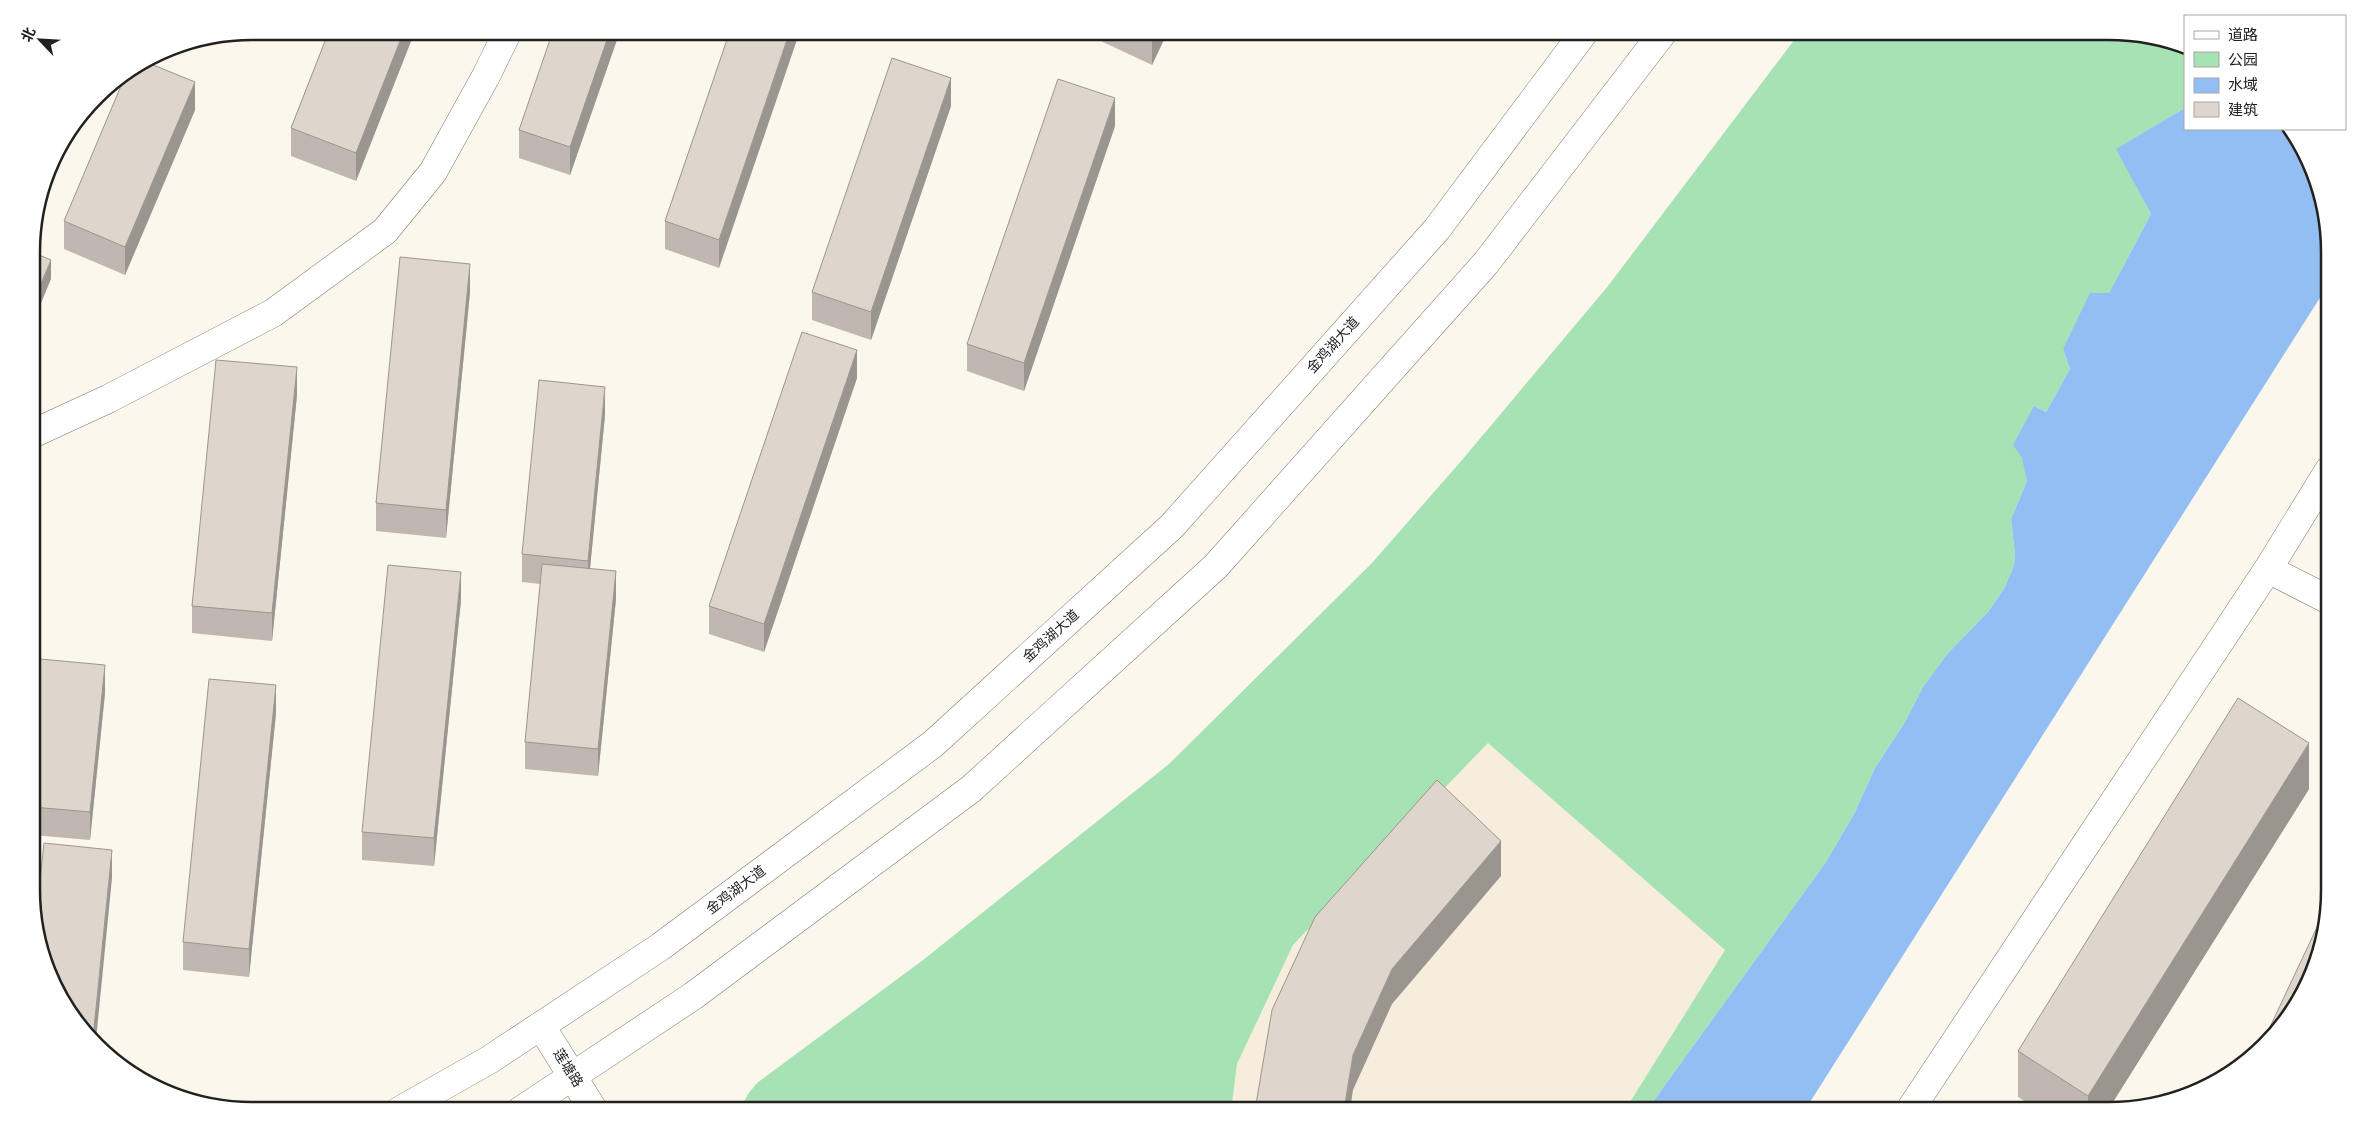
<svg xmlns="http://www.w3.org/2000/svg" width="2361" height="1142" font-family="Karla,'Noto Sans SC',sans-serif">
	<rect width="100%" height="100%" fill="#fcf7ed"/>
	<!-- built -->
	<polygon fill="#f6eddc" points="1488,743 1725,950 1625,1110 1231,1111 1237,1064 1293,945"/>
	<!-- green -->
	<polygon fill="#a7e2b5" points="1801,31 2109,31 2185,49 2185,108 2117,149 2151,214 2109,293 2063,349 2070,369 2046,412 2034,406 2017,449 2025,464 2027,481 2011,519 2015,554 2014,565 2004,589 1988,612 1948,653 1923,687 1905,722 1875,768 1854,814 1826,862 1647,1110 1625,1110 1725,950 1488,743 1293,945 1237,1064 1231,1111 739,1111 748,1094 757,1083 923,960 1169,764 1372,563 1462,460 1608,286"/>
	<!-- water -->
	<polygon fill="#93bef4" points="2185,108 2185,129 2292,129 2328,224 2328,285 1805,1110 1647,1110 1826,862 1854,814 1875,768 1905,722 1923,687 1948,653 1988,612 2004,589 2014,565 2015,554 2011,519 2027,481 2022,458 2013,445 2034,406 2046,412 2070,369 2063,349 2090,293 2109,293 2151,214 2116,149"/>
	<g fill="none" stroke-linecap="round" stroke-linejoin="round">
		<!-- minor casing -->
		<g stroke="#7e7a71" stroke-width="29">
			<g id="minor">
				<polyline points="32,434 108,399 273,313 385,231 433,172 486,76 508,31"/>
				<polyline points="2329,470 2268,569 2329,600"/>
				<polyline points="541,1026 594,1111"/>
				<polyline points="1910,1110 2268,569"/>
			</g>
		</g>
		<!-- major casing -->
		<g stroke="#7e7a71" stroke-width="29">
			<g id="major">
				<polyline points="399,1111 489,1060 660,947 933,744 1172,526 1437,229 1585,31"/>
				<polyline points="520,1111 693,996 971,789 1216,566 1486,263 1664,31"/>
			</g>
		</g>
		<!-- minor -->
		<use href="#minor" stroke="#fff" stroke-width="28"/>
		<!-- major -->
		<use href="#major" stroke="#fff" stroke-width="28"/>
	</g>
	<!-- wall -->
	<g fill="#bfb7b0">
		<polygon points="329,31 415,31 356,181 291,156 291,128"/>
		<polygon points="620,31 570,175 519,158 519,130"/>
		<polygon points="730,31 719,268 665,249 665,221"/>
		<polygon points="1088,31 1168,31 1152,65 1088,35"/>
		<polygon points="951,106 871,340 812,320 812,292"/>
		<polygon points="195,110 125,275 64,249 64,221"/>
		<polygon points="1115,126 1024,391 967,371 967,344"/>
		<polygon points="470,292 446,538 376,531 376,503"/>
		<polygon points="857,378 764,652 709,634 709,606"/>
		<polygon points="297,395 272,641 192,633 192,606"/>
		<polygon points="605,415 590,568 616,599 598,776 525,769 525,742 540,584 522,582 522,554"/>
		<polygon points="461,600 434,866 362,860 362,832"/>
		<polygon points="105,693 90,840 33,835 33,732"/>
		<polygon points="276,713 249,977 183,970 183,942"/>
		<polygon points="2309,789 2108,1110 2039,1110 2018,1097 2018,1051"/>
	</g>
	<!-- shaded-wall -->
	<g fill="#9b9590">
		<polygon points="404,31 415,31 356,181 356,153"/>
		<polygon points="610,31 620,31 570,175 570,147"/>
		<polygon points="790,31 800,31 719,268 719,240"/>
		<polygon points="1152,31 1168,31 1152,65"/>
		<polygon points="951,78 951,106 871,340 871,312"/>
		<polygon points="195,82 195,110 125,275 125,247"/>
		<polygon points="1115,98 1115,126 1024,391 1024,363"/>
		<polygon points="51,260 51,279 32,325 32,305"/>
		<polygon points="470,264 470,292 446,538 446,510"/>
		<polygon points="857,350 857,378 764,652 764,624"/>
		<polygon points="297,367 297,395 272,641 272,613"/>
		<polygon points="605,387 605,415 588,589 588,561"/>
		<polygon points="616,571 616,599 598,776 598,749"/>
		<polygon points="461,572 461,600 434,866 434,838"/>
		<polygon points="105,665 105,693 90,840 90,812"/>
		<polygon points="276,685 276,713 249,977 249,949"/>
		<polygon points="2309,743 2309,789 2108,1110 2088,1110 2088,1096"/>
		<polygon points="1501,841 1501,876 1392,1004 1353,1090 1350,1110 1344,1110 1353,1055 1392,969"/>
		<polygon points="112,850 112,878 96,1040 93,1038"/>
	</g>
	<!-- building -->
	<g fill="#ded5cd" stroke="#9b9590">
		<polygon points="329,31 404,31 356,153 291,128"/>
		<polygon points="553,31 610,31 570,147 519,130"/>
		<polygon points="730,31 790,31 719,240 665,221"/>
		<polygon points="892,58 951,78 871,312 812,292"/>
		<polygon points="146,62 195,82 125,247 64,221 126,74"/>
		<polygon points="1058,79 1115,98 1024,363 967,344"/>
		<polygon points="32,252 51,260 32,305"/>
		<polygon points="400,257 470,264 446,510 376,503"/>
		<polygon points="802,332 857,350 764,624 709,606"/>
		<polygon points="216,360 297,367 272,613 192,606"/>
		<polygon points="539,380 605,387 588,561 522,554"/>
		<polygon points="542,564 616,571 598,749 525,742"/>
		<polygon points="388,565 461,572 434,838 362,832"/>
		<polygon points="40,659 105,665 90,812 33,807 33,732"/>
		<polygon points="209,679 276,685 249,949 183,942"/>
		<polygon points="2238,698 2309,743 2088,1096 2018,1051"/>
		<polygon points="1437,780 1501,841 1392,969 1353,1055 1344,1110 1255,1110 1272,1010 1315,917"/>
		<polygon points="44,843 112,850 93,1038 77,1024 48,974 35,926"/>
		<polygon points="2326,908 2307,987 2275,1036 2264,1045 2262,1044"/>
	</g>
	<g text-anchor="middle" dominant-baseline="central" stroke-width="4" stroke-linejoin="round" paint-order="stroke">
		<!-- street labels -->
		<g font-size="14" fill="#23211e" stroke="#fff">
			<text transform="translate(1333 345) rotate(-48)">金鸡湖大道</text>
			<text transform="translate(1051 636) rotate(-42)">金鸡湖大道</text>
			<text transform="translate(736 890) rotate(-37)">金鸡湖大道</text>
			<text transform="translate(568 1068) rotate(58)">莲塘路</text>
		</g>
	</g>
	<!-- crop -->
	<path d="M0 0H2361V1142H0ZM252 40H2109A212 212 0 0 1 2321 252V890A212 212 0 0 1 2109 1102H252A212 212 0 0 1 40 890V252A212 212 0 0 1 252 40Z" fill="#fff" fill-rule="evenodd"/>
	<path fill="none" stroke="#23211e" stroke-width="2.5" d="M252 40H2109A212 212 0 0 1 2321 252V890A212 212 0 0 1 2109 1102H252A212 212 0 0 1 40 890V252A212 212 0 0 1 252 40Z"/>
	<!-- legend -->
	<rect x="2184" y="15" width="162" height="115" fill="#ffffff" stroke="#a7a6a5"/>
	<rect x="2194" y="31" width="25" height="8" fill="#ffffff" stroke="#a7a6a5"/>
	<text x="2228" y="40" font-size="15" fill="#23211e">道路</text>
	<rect x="2194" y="52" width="25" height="15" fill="#a7e2b5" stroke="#a7a6a5"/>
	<text x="2228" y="65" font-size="15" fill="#23211e">公园</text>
	<rect x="2194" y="78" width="25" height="15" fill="#93bef4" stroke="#a7a6a5"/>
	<text x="2228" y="90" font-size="15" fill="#23211e">水域</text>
	<rect x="2194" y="102" width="25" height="15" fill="#ded5cd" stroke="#a7a6a5"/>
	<text x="2228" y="115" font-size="15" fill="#23211e">建筑</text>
	<!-- north arrow -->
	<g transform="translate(40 40) rotate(295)" stroke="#ffffff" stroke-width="4" paint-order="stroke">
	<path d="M0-4L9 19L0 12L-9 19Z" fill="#23211e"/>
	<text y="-8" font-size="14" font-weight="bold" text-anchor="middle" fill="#23211e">北</text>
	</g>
</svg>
